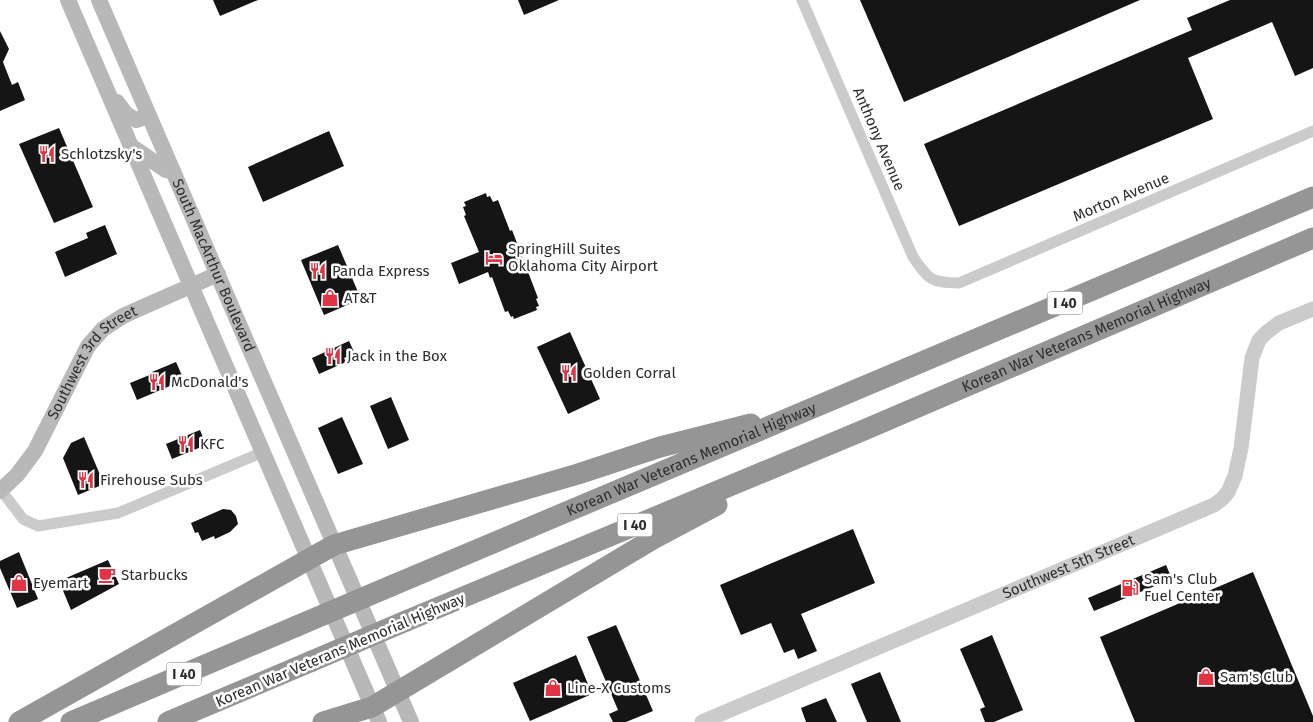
<svg xmlns="http://www.w3.org/2000/svg" width="1313" height="722" font-family="'Fira Sans',sans-serif">
	<rect width="100%" height="100%" fill="#fff"/>
	<!-- building -->
	<g fill="#151515">
		<polygon points="213,0 258,0 220,16"/>
		<polygon points="518,0 559,0 524,15"/>
		<polygon points="860,0 1140,0 904,102"/>
		<polygon points="1230,0 1313,0 1313,68 1295,76 1272,22 1188,58 1213,119 959,226 924,144 1192,30 1187,18"/>
		<polygon points="0,31 9,49 3,62 12,85 18,82 25,100 0,111"/>
		<polygon points="59,128 93,207 54,223 19,144"/>
		<polygon points="329,131 344,166 263,202 248,167"/>
		<polygon points="486,193 487,197 490,196 493,202 498,200 510,231 512,230 538,298 536,299 539,306 536,307 537,310 514,319 513,316 511,317 508,311 505,312 492,277 490,278 488,272 459,284 451,263 479,252 464,216 466,215 463,207 466,206 464,202"/>
		<polygon points="105,225 117,254 65,277 55,252 88,238 86,233"/>
		<polygon points="338,245 361,299 324,315 301,260"/>
		<polygon points="570,332 600,399 568,414 537,347"/>
		<polygon points="349,341 355,354 344,358 346,362 319,374 312,358"/>
		<polygon points="176,362 184,380 137,400 130,383 152,374 152,372"/>
		<polygon points="391,397 409,440 388,449 370,406"/>
		<polygon points="342,417 363,464 338,474 318,428"/>
		<polygon points="200,430 206,445 172,459 166,444"/>
		<polygon points="84,437 104,484 78,495 63,458 71,443"/>
		<polygon points="223,509 231,510 236,516 238,524 230,532 215,539 214,536 202,541 198,532 195,533 191,523"/>
		<polygon points="853,529 875,583 801,614 817,651 798,659 794,649 784,653 771,623 741,635 720,585"/>
		<polygon points="19,552 38,599 17,608 0,568 0,561"/>
		<polygon points="108,560 119,584 71,610 59,581"/>
		<polygon points="1166,565 1172,579 1094,611 1088,598"/>
		<polygon points="1253,572 1313,716 1313,722 1135,722 1100,637"/>
		<polygon points="616,625 653,711 626,722 613,722 609,714 618,710 587,637"/>
		<polygon points="992,635 1023,710 994,722 985,722 980,709 985,707 960,649"/>
		<polygon points="576,655 592,694 530,721 513,683"/>
		<polygon points="880,672 901,722 867,722 851,684"/>
		<polygon points="826,698 837,722 806,722 801,708"/>
	</g>
	<g fill="none" stroke-linecap="round" stroke-linejoin="round">
		<!-- minor -->
		<g stroke="#cbcbcb" stroke-width="11">
			<path d="M802,0L913,257C929,280 930,282 959,283L1313,131"/>
			<polyline points="1,490 23,519 38,526 118,513 263,452"/>
		</g>
		<!-- tertiary -->
		<path stroke="#cbcbcb" stroke-width="15" id="s1" d="M702,722L1214,505L1222,499L1228,492L1235,476L1241,448L1252,358L1259,340L1267,332L1279,323L1313,309"/>
		<!-- secondary -->
		<g stroke="#b8b8b8" stroke-width="16">
			<polyline points="68,0 379,722"/>
			<path id="s2" d="M99,0L411,722"/>
			<polyline points="117,102 126,114 136,120 149,116"/>
			<polyline points="132,147 166,170 173,171"/>
			<path id="s3" d="M0,491L17,475L35,451L88,346L103,329L123,316L143,307L218,274"/>
		</g>
		<!-- motorway -->
		<g stroke="#959595" stroke-width="21">
			<path id="s4" d="M391,586L1313,197"/>
			<path id="s5" d="M406,621L864,430L1313,238"/>
			<polyline points="19,722 334,545 578,474 660,447 751,424"/>
			<polyline points="71,722 297,626"/>
			<polyline points="168,722 312,661"/>
			<polyline points="323,722 372,707 653,539 717,505"/>
		</g>
		<!-- motorway-bridge -->
		<g stroke="#959595" stroke-width="21">
			<polyline points="297,626 391,586"/>
			<polyline points="312,661 406,621"/>
		</g>
	</g>
	<!-- icons -->
	<defs>
		<g id="restaurant-bare" transform="scale(1.35)"><path d="M-5-6h1v4h1v-4h1v4h1v-4h1v5L-1.5 .5V6h-2V.5L-5-1ZM5-6V6H3V1.5H1.5Q1.5-4 5-6Z" fill="#e13546" stroke="#fff" stroke-width="2.5" paint-order="stroke"/></g>
		<g id="hotel-bare" transform="scale(1.35)"><path d="M-6-4.5h1.5V1H6V5H4.5V3h-9V5H-6ZM-4 0a1.8 1.8 0 1 1 3.6 0ZM.5 0V-2.5h3Q6-2.5 6 0Z" fill="#e13546" stroke="#fff" stroke-width="2.5" paint-order="stroke"/></g>
		<g id="shop-bare" transform="scale(1.35)"><path d="M-5-2.5h2.3a2.7 3.5 0 0 1 5.4 0H5L5.5 6h-11ZM-1.5-2.5h3a1.5 2.3 0 0 0-3 0Z" fill="#e13546" stroke="#fff" stroke-width="2.5" paint-order="stroke"/></g>
		<g id="cafe-bare" transform="scale(1.35)"><path d="M-5.5-4.5H6V0H3Q3 3.5 0 3.5H-2.5Q-5.5 3.5-5.5 0ZM3-3.2v2h1.7v-2ZM-6 4.5H4V6H-6Z" fill="#e13546" stroke="#fff" stroke-width="2.5" paint-order="stroke"/></g>
		<g id="fuel-bare" transform="scale(1.35)"><path d="M-5.5-6h7V0h2V4h1.3V-2.5L3-4.5l.8-.8L6-3V5H2.5V1h-1V6h-7ZM-4.2-4.7v3.2H.2V-4.7Z" fill="#e13546" stroke="#fff" stroke-width="2.5" paint-order="stroke"/></g>
	</defs>
	<g fill-rule="evenodd">
		<use href="#restaurant-bare" x="47" y="154"/>
		<use href="#hotel-bare" x="494" y="258"/>
		<use href="#restaurant-bare" x="318" y="271"/>
		<use href="#shop-bare" x="330" y="298"/>
		<use href="#restaurant-bare" x="333" y="356"/>
		<use href="#restaurant-bare" x="569" y="373"/>
		<use href="#restaurant-bare" x="157" y="382"/>
		<use href="#restaurant-bare" x="186" y="444"/>
		<use href="#restaurant-bare" x="86" y="480"/>
		<use href="#cafe-bare" x="107" y="575"/>
		<use href="#shop-bare" x="19" y="583"/>
		<use href="#fuel-bare" x="1130" y="588"/>
		<use href="#shop-bare" x="1206" y="677"/>
		<use href="#shop-bare" x="553" y="688"/>
	</g>
	<g text-anchor="middle" dominant-baseline="central" stroke-width="5" stroke-linejoin="round" paint-order="stroke">
		<!-- shield labels -->
		<g fill="#fff" stroke="#6d6d6d" stroke-width="1">
			<rect x="1047.5" y="291.5" width="35" height="23" rx="4"/>
			<rect x="617.5" y="513.5" width="35" height="23" rx="4"/>
			<rect x="166.5" y="662.5" width="35" height="23" rx="4"/>
		</g>
		<g font-size="14" font-weight="bold" fill="#2e2e2e">
			<text x="1065" y="303">I 40</text>
			<text x="635" y="525">I 40</text>
			<text x="184" y="674">I 40</text>
		</g>
		<!-- street labels -->
		<g font-size="15" fill="#2e2e2e" stroke="#fff">
			<text transform="translate(879 139) rotate(67)">Anthony Avenue</text>
			<text transform="translate(1121 197) rotate(-23)">Morton Avenue</text>
			<text stroke="none"><textPath href="#s2" startOffset="289">South MacArthur Boulevard</textPath></text>
			<text stroke="none"><textPath href="#s5" startOffset="738">Korean War Veterans Memorial Highway</textPath></text>
			<text stroke="none"><textPath href="#s3" startOffset="161">Southwest 3rd Street</textPath></text>
			<text stroke="none"><textPath href="#s4" startOffset="326">Korean War Veterans Memorial Highway</textPath></text>
			<text stroke="none"><textPath href="#s1" startOffset="398">Southwest 5th Street</textPath></text>
			<text transform="translate(340 650) rotate(-23)">Korean War Veterans Memorial Highway</text>
		</g>
		<!-- poi labels -->
		<g font-size="15" fill="#2e2e2e" stroke="#fff" text-anchor="start">
			<text x="61" y="154">Schlotzsky's</text>
			<text x="508" y="249">SpringHill Suites<tspan x="508" dy="17">Oklahoma City Airport</tspan></text>
			<text x="332" y="271">Panda Express</text>
			<text x="344" y="298">AT&amp;T</text>
			<text x="347" y="356">Jack in the Box</text>
			<text x="583" y="373">Golden Corral</text>
			<text x="171" y="382">McDonald's</text>
			<text x="200" y="444">KFC</text>
			<text x="100" y="480">Firehouse Subs</text>
			<text x="121" y="575">Starbucks</text>
			<text x="1144" y="579">Sam's Club<tspan x="1144" dy="17">Fuel Center</tspan></text>
			<text x="33" y="583">Eyemart</text>
			<text x="1220" y="677">Sam's Club</text>
			<text x="567" y="688">Line-X Customs</text>
		</g>
	</g>
</svg>
